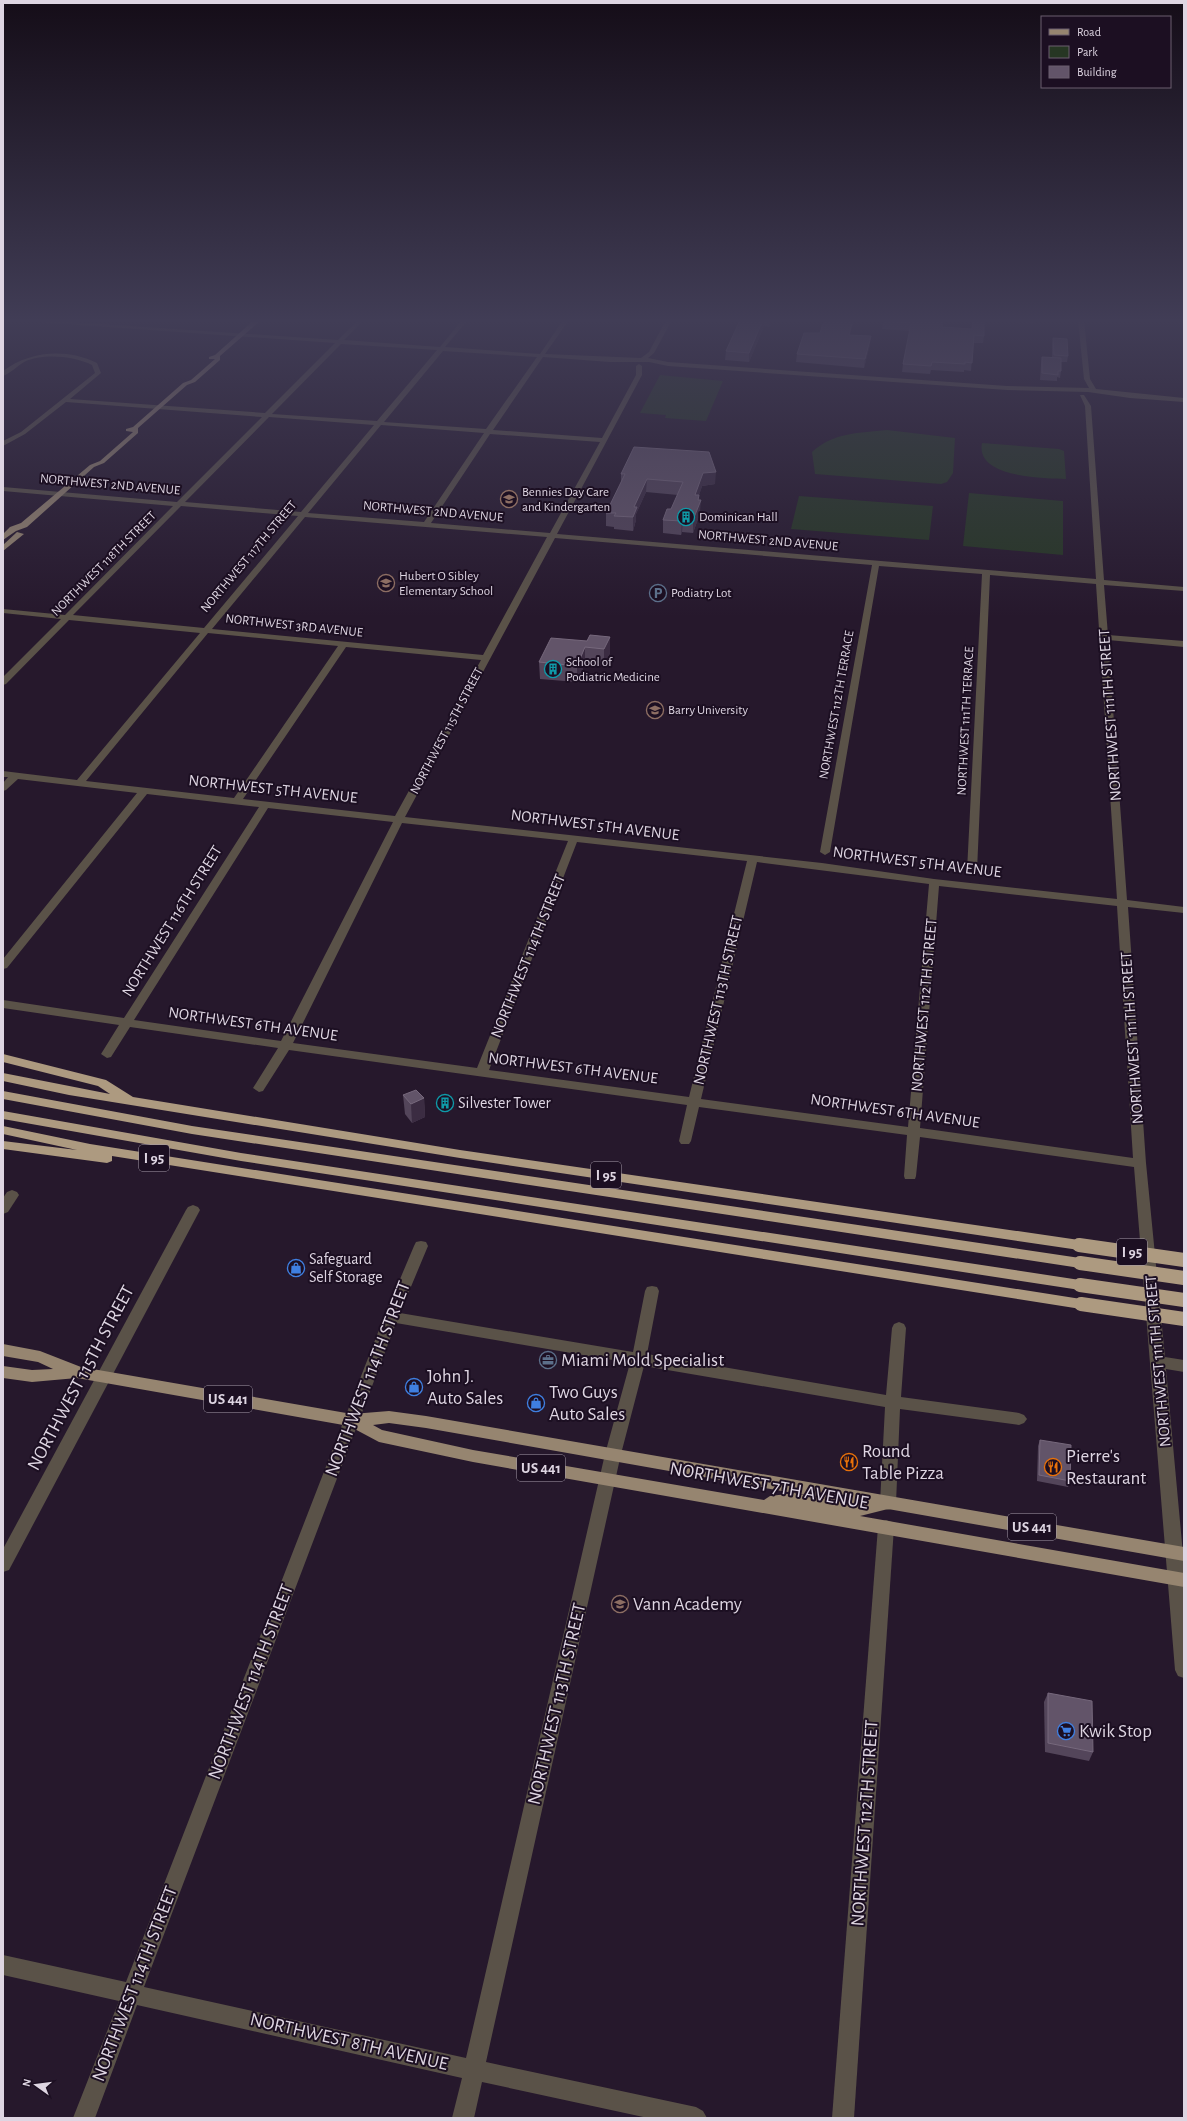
<svg xmlns="http://www.w3.org/2000/svg" width="1187" height="2121" font-family="'Alegreya Sans',sans-serif">
	<rect width="100%" height="100%" fill="#26182c"/>
	<!-- green -->
	<g fill="#263623">
		<polygon points="660,375 723,381 706,421 665,418 666,415 640,413"/>
		<path d="M887,430L955,438L953,473L947,482L941,484L815,474L812,452C834,432 859,433 887,430Z"/>
		<path d="M982,443L1059,449L1064,451L1066,479C1043,478 975,478 982,443Z"/>
		<polygon points="969,493 1063,501 1063,555 963,546"/>
		<polygon points="799,496 933,506 929,540 791,529"/>
	</g>
	<g fill="none" stroke-linecap="round" stroke-linejoin="round">
		<!-- minor -->
		<g fill="#5a5248" fill-rule="evenodd">
			<path d="M9,320H42L338,340L358,320H364L344,340L440,347L462,320H468L445,347L540,354L563,320H569L545,354L641,358L649,352L666,320H672L654,353L648,358L668,362L1007,386L1089,388L1084,379L1078,320H1084L1090,379L1096,389L1184,398V402L1130,398L1088,392L1007,390L668,366L649,362H610L543,357L493,430L602,438L636,375V366L639,364L642,366V375L557,534L1096,579L1085,406L1080,395H1084L1091,406L1104,580L1184,587V591L1104,585L1108,635L1184,641V647L1108,640L1127,900L1184,907V913L1128,907L1146,1163L1165,1357L1184,1360V1372L1166,1369L1184,1565V1678L1178,1676L1175,1670L1134,1167L920,1137L916,1176L915,1179H905L904,1176L907,1135L699,1107L691,1141L689,1144H681L679,1141L687,1105L289,1050L263,1091L259,1092L253,1088L278,1048L130,1027L111,1057L107,1058L101,1054L119,1025L3,1008V1000L124,1018L259,807L147,794L7,968L3,969V959L137,793L18,779L6,790L3,791V783L8,777H3V771L77,780L200,633L69,620L6,684L3,685V677L61,619L3,613V609L65,615L173,506L3,491V487L177,502L262,417L66,402L25,434L3,446V441L21,432L95,373L92,365C74,356 43,353 24,362C17,366 11,373 3,376V371C30,351 66,348 97,363L101,373L70,399L265,413L335,343ZM341,344L437,350L377,421L272,414ZM443,351L537,357L486,429L384,422ZM269,417L374,425L301,512L185,502ZM381,425L484,433L424,522L308,513ZM490,434L600,442L550,533L431,523ZM181,506L298,516L204,628L73,615ZM305,517L547,537L483,655L212,629ZM555,538L872,565L820,852L825,855L830,852L879,566L982,574L967,871L972,874L977,871L990,575L1096,584L1117,899L934,879L822,863L405,817ZM208,633L338,646L234,798L86,781ZM346,647L481,660L395,816L243,799ZM268,808L393,822L281,1041L134,1020ZM402,823L568,841L477,1068L293,1043ZM577,842L747,861L689,1097L489,1070ZM757,862L929,884L908,1127L701,1099ZM939,886L1117,906L1133,1158L920,1128Z"/>
			<polygon points="12,1190 17,1192 19,1195 8,1212 3,1214 3,1198 7,1192"/>
			<polygon points="193,1205 198,1207 200,1210 9,1570 3,1572 3,1549 186,1210 188,1207"/>
			<path d="M421,1241L426,1242L428,1246L400,1313L633,1352L645,1291L647,1287L652,1286L657,1287L659,1291L647,1354L886,1395L892,1328L894,1324L899,1322L904,1324L906,1328L901,1397L1019,1413L1024,1415L1027,1419L1024,1423L1019,1425L900,1409L896,1503L894,1508L888,1510L882,1508L880,1503L885,1407L644,1366L621,1454L486,2062L696,2107L703,2111L707,2118H648L482,2082L474,2118H452L462,2078L137,2005L95,2118H73L119,2001L3,1975V1955L126,1982L384,1317L414,1246L416,1242ZM396,1323L630,1363L605,1454L466,2058L144,1987Z"/>
			<polygon points="886,1520 892,1522 894,1527 854,2118 832,2118 878,1527 880,1522"/>
		</g>
		<!-- major -->
		<g fill="#968570" fill-rule="evenodd">
			<polygon points="254,320 261,320 220,356 220,360 195,382 187,385 138,428 138,433 104,463 94,467 27,527 16,531 3,540 3,534 10,527 21,523 90,465 100,461 133,432 126,431 126,429 133,427 183,383 191,380 215,359 209,359 209,357 215,355"/>
			<polygon points="17,532 24,534 3,551 3,545"/>
			<path d="M3,1344L40,1351L81,1367L352,1414L389,1411L426,1416L1184,1547V1561L888,1509L860,1516L1184,1573V1587L473,1462L379,1442L349,1426L77,1378L32,1382L3,1378V1366L32,1370L53,1369L38,1362L3,1356ZM389,1423L426,1428L856,1504L796,1493L770,1496L764,1500L473,1450L382,1430L373,1425Z"/>
		</g>
		<!-- highway -->
		<g fill="#ad9a80" fill-rule="evenodd">
			<polygon points="3,1054 106,1080 133,1097 460,1150 1079,1240 1084,1241 1086,1245 1084,1249 1079,1250 460,1158 69,1095 3,1081 3,1073 110,1094 98,1086 3,1062"/>
			<polygon points="3,1091 192,1126 1080,1258 1085,1259 1087,1263 1085,1267 1080,1268 192,1134 3,1099"/>
			<polygon points="3,1111 241,1153 1080,1280 1085,1281 1087,1285 1085,1289 1080,1290 241,1161 3,1119"/>
			<polygon points="3,1126 90,1144 306,1178 1081,1299 1086,1300 1088,1304 1086,1308 1081,1309 112,1156 112,1161 107,1163 3,1149 3,1141 77,1150 3,1134"/>
		</g>
		<!-- highway-bridge -->
		<g stroke="#ad9a80" stroke-width="14">
			<polyline points="1079,1245 1184,1260"/>
			<polyline points="1080,1263 1184,1278"/>
			<polyline points="1080,1285 1184,1300"/>
			<polyline points="1081,1304 1184,1319"/>
		</g>
	</g>
	<!-- wall -->
	<g fill="#53455a">
		<polygon points="740,320 772,320 769,327 764,326 749,362 725,360 726,351"/>
		<polygon points="883,320 943,320 942,327 972,329 972,320 984,320 984,336 983,343 973,343 971,371 964,370 964,372 931,370 930,374 902,372 903,364 910,331 882,329"/>
		<polygon points="987,320 1034,320 1034,323"/>
		<polygon points="850,335 870,344 864,368 796,362 797,354"/>
		<polygon points="1053,338 1068,356 1067,362 1061,362 1061,371 1060,378 1057,377 1057,381 1040,380 1041,364 1042,357 1052,358 1052,344"/>
		<polygon points="621,474 715,484 702,486 699,495 700,513 693,533 682,532 681,535 663,533 663,520 671,509 678,495 646,492 636,514 636,520 633,531 614,529 614,527 606,526 606,513 621,483"/>
		<polygon points="590,635 610,653 604,666 585,664 577,682 540,679 539,662 587,641"/>
		<polygon points="403,1095 424,1098 425,1117 412,1123 405,1114"/>
		<polygon points="1040,1440 1070,1481 1068,1487 1037,1481 1038,1446"/>
		<polygon points="1048,1693 1093,1752 1089,1761 1045,1752 1044,1702"/>
	</g>
	<!-- shaded-wall -->
	<g fill="#3b2c42">
		<polygon points="763,320 764,320 764,326 749,362 749,353"/>
		<polygon points="770,320 772,320 769,327"/>
		<polygon points="853,320 854,320 848,343 849,335"/>
		<polygon points="871,336 870,344 864,368 865,359"/>
		<polygon points="716,472 715,484 702,486 695,508 695,495 703,473"/>
		<polygon points="647,479 646,492 636,514 636,520 633,531 633,517 634,507"/>
		<polygon points="699,495 699,505 701,500 700,513 693,533 693,520 698,500"/>
		<polygon points="683,519 682,532 681,535 682,521"/>
		<polygon points="610,637 610,653 604,666 604,649"/>
		<polygon points="585,647 585,664 577,682 577,666"/>
		<polygon points="424,1098 425,1117 412,1123 411,1104"/>
	</g>
	<!-- building -->
	<g fill="#625469" stroke="#76687c">
		<polygon points="740,320 763,320 749,353 726,351"/>
		<polygon points="824,320 853,320 849,335 871,336 865,359 797,354 804,333 820,333"/>
		<polygon points="883,320 943,320 942,327 972,329 973,320 984,320 984,336 974,335 972,363 965,362 965,364 932,362 931,366 903,364 911,323 883,321"/>
		<polygon points="1053,338 1067,339 1068,356 1054,355"/>
		<polygon points="1042,357 1061,358 1061,371 1058,371 1058,375 1042,373"/>
		<polygon points="634,447 709,452 716,472 703,473 695,495 699,495 698,500 701,500 693,520 683,519 682,521 663,520 667,509 671,509 683,482 647,479 634,507 637,507 633,517 614,516 616,513 606,513 625,474 621,474"/>
		<polygon points="590,635 610,637 604,649 585,647 577,666 539,662 551,638 587,641"/>
		<polygon points="416,1090 424,1098 411,1104 403,1095"/>
		<polygon points="1040,1440 1071,1445 1070,1481 1039,1475"/>
		<polygon points="1048,1693 1092,1701 1093,1752 1048,1743"/>
	</g>
	<!-- sky -->
	<linearGradient id="sky" x2="0" y2="1"><stop stop-color="#150d18"/><stop offset="0.52" stop-color="#413d56"/><stop offset="1" stop-color="#413d56" stop-opacity="0"/></linearGradient>
	<rect width="1187" height="617" fill="url(#sky)"/>
	<!-- icons -->
	<defs>
		<g id="school-ring" transform="scale(0.9)"><circle r="9.5" fill="#1c0f22" stroke="#8d6e63" stroke-width="1.5"/><path d="M0-5L7-2L0 1L-7-2ZM-4 1L0 2.5L4 1V4Q0 6-4 4Z" fill="#8d6e63"/></g>
		<g id="building-ring" transform="scale(0.9)"><circle r="9.5" fill="#1c0f22" stroke="#0f9aa8" stroke-width="1.5"/><path d="M-4-6H4V6H1V3H-1V6H-4ZM-2.5-4.3h1.7v1.8h-1.7ZM.8-4.3h1.7v1.8H.8ZM-2.5-1h1.7V.8h-1.7ZM.8-1h1.7V.8H.8Z" fill="#0f9aa8"/></g>
		<g id="parking-ring" transform="scale(0.9)"><circle r="9.5" fill="#1c0f22" stroke="#5c6f8a" stroke-width="1.5"/><path d="M-3.5-5.5H1a3.5 3.5 0 0 1 0 7H-1V5.5H-3.5ZM-1-3.4V-.6H.8a1.4 1.4 0 0 0 0-2.8Z" fill="#5c6f8a"/></g>
		<g id="university-ring" transform="scale(0.9)"><circle r="9.5" fill="#1c0f22" stroke="#8d6e63" stroke-width="1.5"/><path d="M0-5L7-2L0 1L-7-2ZM-4 1L0 2.5L4 1V4Q0 6-4 4Z" fill="#8d6e63"/></g>
		<g id="shop-ring" transform="scale(0.9)"><circle r="9.5" fill="#1c0f22" stroke="#3f7fe0" stroke-width="1.5"/><path d="M-5-2.5h2.3a2.7 3.5 0 0 1 5.4 0H5L5.5 6h-11ZM-1.5-2.5h3a1.5 2.3 0 0 0-3 0Z" fill="#3f7fe0"/></g>
		<g id="office-ring" transform="scale(0.9)"><circle r="9.5" fill="#1c0f22" stroke="#5c6f8a" stroke-width="1.5"/><path d="M-6-3h4V-5.5h4V-3h4V5H-6ZM-1-4.5V-3h2v-1.5ZM-6 0V1H6V0Z" fill="#5c6f8a"/></g>
		<g id="restaurant-ring" transform="scale(0.9)"><circle r="9.5" fill="#1c0f22" stroke="#e8710a" stroke-width="1.5"/><path d="M-5-6h1v4h1v-4h1v4h1v-4h1v5L-1.5 .5V6h-2V.5L-5-1ZM5-6V6H3V1.5H1.5Q1.5-4 5-6Z" fill="#e8710a"/></g>
		<g id="supermarket-ring" transform="scale(0.9)"><circle r="9.5" fill="#1c0f22" stroke="#3f7fe0" stroke-width="1.5"/><path d="M-6-5.5h2.5l.6 2H6L4.5 2H-2.5L-4.4-4H-6ZM-1.5 3.2a1.3 1.3 0 1 0 .1 0ZM3 3.2a1.3 1.3 0 1 0 .1 0Z" fill="#3f7fe0"/></g>
	</defs>
	<g fill-rule="evenodd">
		<use href="#school-ring" x="509" y="499"/>
		<use href="#building-ring" x="686" y="517"/>
		<use href="#school-ring" x="386" y="583"/>
		<use href="#parking-ring" x="658" y="593"/>
		<use href="#building-ring" x="553" y="669"/>
		<use href="#university-ring" x="655" y="710"/>
		<use href="#building-ring" x="445" y="1103"/>
		<use href="#shop-ring" x="296" y="1268"/>
		<use href="#office-ring" x="548" y="1360"/>
		<use href="#shop-ring" x="414" y="1387"/>
		<use href="#shop-ring" x="536" y="1403"/>
		<use href="#restaurant-ring" x="849" y="1462"/>
		<use href="#restaurant-ring" x="1053" y="1467"/>
		<use href="#school-ring" x="620" y="1604"/>
		<use href="#supermarket-ring" x="1066" y="1731"/>
	</g>
	<g text-anchor="middle" dominant-baseline="central" stroke-width="4" stroke-linejoin="round" paint-order="stroke">
		<!-- far-street labels -->
		<g font-size="13" fill="#ded5e2" stroke="#1c0f22">
			<text transform="translate(110 485) rotate(5)">NORTHWEST 2ND AVENUE</text>
			<text transform="translate(433 512) rotate(5)">NORTHWEST 2ND AVENUE</text>
			<text transform="translate(768 541) rotate(5)">NORTHWEST 2ND AVENUE</text>
			<text transform="translate(249 557) rotate(-50)">NORTHWEST 117TH STREET</text>
			<text transform="translate(104 564) rotate(-45)">NORTHWEST 118TH STREET</text>
			<text transform="translate(294 626) rotate(6)">NORTHWEST 3RD AVENUE</text>
			<text transform="translate(837 705) rotate(-80)">NORTHWEST 112TH TERRACE</text>
			<text transform="translate(966 721) rotate(-87)">NORTHWEST 111TH TERRACE</text>
			<text transform="translate(447 731) rotate(-62)">NORTHWEST 115TH STREET</text>
		</g>
		<!-- far-poi labels -->
		<g font-size="13" fill="#ded5e2" stroke="#1c0f22" text-anchor="start">
			<text x="522" y="492">Bennies Day Care<tspan x="522" dy="15">and Kindergarten</tspan></text>
			<text x="699" y="517">Dominican Hall</text>
			<text x="399" y="576">Hubert O Sibley<tspan x="399" dy="15">Elementary School</tspan></text>
			<text x="671" y="593">Podiatry Lot</text>
			<text x="566" y="662">School of<tspan x="566" dy="15">Podiatric Medicine</tspan></text>
			<text x="668" y="710">Barry University</text>
		</g>
		<!-- shield labels -->
		<g fill="#1c0f22" stroke="#a49aa8" stroke-width="1">
			<rect x="139" y="1145" width="30" height="26" rx="3"/>
			<rect x="591" y="1162" width="30" height="26" rx="3"/>
			<rect x="1117" y="1239" width="30" height="26" rx="3"/>
			<rect x="204" y="1386" width="48" height="26" rx="3"/>
			<rect x="517" y="1455" width="48" height="26" rx="3"/>
			<rect x="1008" y="1514" width="48" height="26" rx="3"/>
		</g>
		<g font-size="15" font-weight="bold" fill="#ded5e2">
			<text x="154" y="1158">I 95</text>
			<text x="606" y="1175">I 95</text>
			<text x="1132" y="1252">I 95</text>
			<text x="228" y="1399">US 441</text>
			<text x="541" y="1468">US 441</text>
			<text x="1032" y="1527">US 441</text>
		</g>
		<!-- street labels -->
		<g font-size="16" fill="#ded5e2" stroke="#1c0f22">
			<text transform="translate(1110 715) rotate(-94)">NORTHWEST 111TH STREET</text>
			<text transform="translate(273 789) rotate(6)">NORTHWEST 5TH AVENUE</text>
			<text transform="translate(595 825) rotate(7)">NORTHWEST 5TH AVENUE</text>
			<text transform="translate(917 862) rotate(7)">NORTHWEST 5TH AVENUE</text>
			<text transform="translate(172 921) rotate(-58)">NORTHWEST 116TH STREET</text>
			<text transform="translate(528 956) rotate(-68)">NORTHWEST 114TH STREET</text>
			<text transform="translate(718 1000) rotate(-77)">NORTHWEST 113TH STREET</text>
			<text transform="translate(924 1005) rotate(-85)">NORTHWEST 112TH STREET</text>
			<text transform="translate(253 1024) rotate(8)">NORTHWEST 6TH AVENUE</text>
			<text transform="translate(1132 1038) rotate(-94)">NORTHWEST 111TH STREET</text>
			<text transform="translate(573 1068) rotate(7)">NORTHWEST 6TH AVENUE</text>
			<text transform="translate(895 1111) rotate(8)">NORTHWEST 6TH AVENUE</text>
			<text transform="translate(1158 1361) rotate(-95)">NORTHWEST 111TH STREET</text>
		</g>
		<!-- poi labels -->
		<g font-size="16" fill="#ded5e2" stroke="#1c0f22" text-anchor="start">
			<text x="458" y="1103">Silvester Tower</text>
			<text x="309" y="1259">Safeguard<tspan x="309" dy="18">Self Storage</tspan></text>
		</g>
		<!-- near-poi labels -->
		<g font-size="19" fill="#ded5e2" stroke="#1c0f22" text-anchor="start">
			<text x="561" y="1360">Miami Mold Specialist</text>
			<text x="427" y="1376">John J.<tspan x="427" dy="22">Auto Sales</tspan></text>
			<text x="549" y="1392">Two Guys<tspan x="549" dy="22">Auto Sales</tspan></text>
			<text x="862" y="1451">Round<tspan x="862" dy="22">Table Pizza</tspan></text>
			<text x="1066" y="1456">Pierre's<tspan x="1066" dy="22">Restaurant</tspan></text>
			<text x="633" y="1604">Vann Academy</text>
			<text x="1079" y="1731">Kwik Stop</text>
		</g>
		<!-- near-street labels -->
		<g font-size="19" fill="#ded5e2" stroke="#1c0f22">
			<text transform="translate(81 1378) rotate(-62)">NORTHWEST 115TH STREET</text>
			<text transform="translate(368 1379) rotate(-69)">NORTHWEST 114TH STREET</text>
			<text transform="translate(769 1486) rotate(10)">NORTHWEST 7TH AVENUE</text>
			<text transform="translate(251 1682) rotate(-69)">NORTHWEST 114TH STREET</text>
			<text transform="translate(557 1704) rotate(-77)">NORTHWEST 113TH STREET</text>
			<text transform="translate(865 1823) rotate(-86)">NORTHWEST 112TH STREET</text>
			<text transform="translate(135 1984) rotate(-69)">NORTHWEST 114TH STREET</text>
			<text transform="translate(349 2042) rotate(13)">NORTHWEST 8TH AVENUE</text>
		</g>
	</g>
	<!-- border -->
	<rect width="1187" height="2121" fill="none" stroke="#ded5e2" stroke-width="8"/>
	<!-- legend -->
	<rect x="1041" y="16" width="130" height="72" fill="#1c0f22" stroke="#6a5e6f"/>
	<rect x="1049" y="29" width="20" height="6" fill="#968570" stroke="#6a5e6f"/>
	<text x="1077" y="36" font-size="12" fill="#ded5e2">Road</text>
	<rect x="1049" y="46" width="20" height="12" fill="#263623" stroke="#6a5e6f"/>
	<text x="1077" y="56" font-size="12" fill="#ded5e2">Park</text>
	<rect x="1049" y="66" width="20" height="12" fill="#625469" stroke="#6a5e6f"/>
	<text x="1077" y="76" font-size="12" fill="#ded5e2">Building</text>
	<!-- north arrow -->
	<g transform="translate(36 2085) rotate(284)" stroke="#1c0f22" stroke-width="3" paint-order="stroke">
	<path d="M0-3L7 15L0 10L-7 15Z" fill="#ded5e2"/>
	<text y="-6" font-size="11" font-weight="bold" text-anchor="middle" fill="#ded5e2">N</text>
	</g>
</svg>
